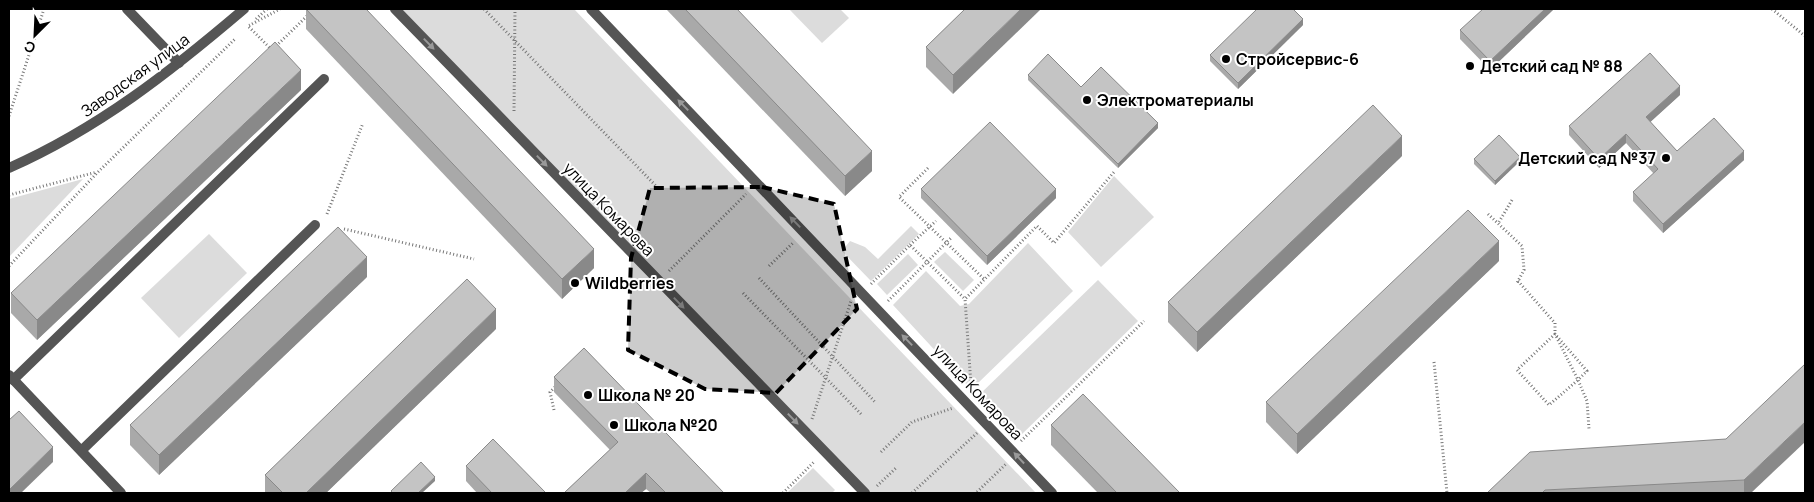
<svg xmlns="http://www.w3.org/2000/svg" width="1814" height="502" font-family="Manrope,sans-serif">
	<rect width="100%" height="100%" fill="#fff"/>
	<!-- green -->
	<g fill="#dcdcdc">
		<polygon points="400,9 574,9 1036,493 870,493"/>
		<polygon points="789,9 840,9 849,18 822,43"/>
		<polygon points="1114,176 1154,217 1101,267 1068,232"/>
		<polygon points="83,179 9,257 9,199"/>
		<polygon points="911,226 919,234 871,281 842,251 850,241 865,247 878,259"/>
		<polygon points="209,234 247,273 179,338 141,298"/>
		<polygon points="1028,243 1073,291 977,384 967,385 893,305 926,271 960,306 969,304"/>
		<polygon points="945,252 974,280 963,291 934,262"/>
		<polygon points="908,254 918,265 887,295 877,284"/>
		<polygon points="1098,280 1138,321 1018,438 978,396"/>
		<polygon points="813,468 835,490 832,493 787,493"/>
	</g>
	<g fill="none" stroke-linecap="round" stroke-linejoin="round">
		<!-- path -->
		<g stroke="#777" stroke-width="3" stroke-dasharray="1 2.5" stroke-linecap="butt">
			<polyline points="484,9 658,188"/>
			<polyline points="1772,9 1805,36"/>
			<polyline points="256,19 267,9"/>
			<polyline points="252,24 280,9"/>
			<polyline points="250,25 248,26 272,50 307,16"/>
			<polyline points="514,111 515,9"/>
			<polyline points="9,116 44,9"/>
			<polyline points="928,168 899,197 984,279"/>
			<polyline points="9,195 97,172"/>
			<polyline points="327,214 363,123"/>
			<polyline points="1488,214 1522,246 1524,270 1517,283"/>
			<polyline points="1499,222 1512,200"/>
			<polyline points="344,229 474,259"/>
			<polyline points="910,245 936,221"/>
			<polyline points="9,266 98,172 236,38"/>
			<polyline points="769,266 794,242"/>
			<polyline points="669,271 746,194"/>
			<polyline points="759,278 876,403"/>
			<polyline points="1518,281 1555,323 1555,334 1578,380 1549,405 1517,370 1555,334 1587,371 1578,380 1587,401 1589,429"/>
			<polyline points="871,284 910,245 965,299"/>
			<polyline points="743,293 862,415"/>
			<polyline points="888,301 952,237"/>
			<polyline points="1434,362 1447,493"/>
			<polyline points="971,385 965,299 1037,226 1054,243 1114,172"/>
			<polyline points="554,410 550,392 556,386"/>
			<polyline points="812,419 851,301"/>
			<polyline points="1021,441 1144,321"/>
			<polyline points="881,452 912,422 953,408"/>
			<polyline points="877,486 896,468"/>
			<polyline points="977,492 1006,464"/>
			<polyline points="783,493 814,462"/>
			<polyline points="912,493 977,433"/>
		</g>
		<!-- service -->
		<g stroke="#555" stroke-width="10">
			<polyline points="127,9 179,63"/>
			<polyline points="9,375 121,493"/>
			<polyline points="13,380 324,79"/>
			<polyline points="82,450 315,225"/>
		</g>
		<!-- tertiary -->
		<g stroke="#555" stroke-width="10">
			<polyline points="395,9 865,493"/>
			<polyline points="591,9 1052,493"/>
			<path d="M9,168C99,128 170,72 244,9"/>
		</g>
	</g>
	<!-- wall -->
	<g fill="#a9a9a9">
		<polygon points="306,9 594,268 562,299 306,29"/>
		<polygon points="666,9 737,9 872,171 845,196"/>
		<polygon points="965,9 953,94 926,67 926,47"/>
		<polygon points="1554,9 1490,70 1460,39 1460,30"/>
		<polygon points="1303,25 1238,89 1210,61 1210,55"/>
		<polygon points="1028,75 1081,87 1158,128 1118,168 1028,80"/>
		<polygon points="301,90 37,340 11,313 11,293"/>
		<polygon points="1680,95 1650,122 1677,151 1744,160 1663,233 1633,201 1633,192 1654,174 1626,143 1599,168 1569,135 1569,126"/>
		<polygon points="1402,156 1197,352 1168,322 1168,302"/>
		<polygon points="1474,159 1520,161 1495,185 1474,164"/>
		<polygon points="921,189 1056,198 987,265 921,198"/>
		<polygon points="1499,261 1297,454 1266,422 1266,402"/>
		<polygon points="367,277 159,475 130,445 130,425"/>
		<polygon points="496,329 326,493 265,493 265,475"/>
		<polygon points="554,377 724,493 651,493 646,489 641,493 564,493 610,450 554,392"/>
		<polygon points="1051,425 1180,493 1098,493 1051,445"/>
		<polygon points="1726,439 1751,493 1487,493"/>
		<polygon points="466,466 546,493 477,493 466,481"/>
	</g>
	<!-- shaded-wall -->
	<g fill="#898989">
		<polygon points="1021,9 1041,9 953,94 953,75"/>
		<polygon points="1545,9 1554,9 1490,70 1490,61"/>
		<polygon points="1303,19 1303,25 1238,89 1238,83"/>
		<polygon points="301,70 301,90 37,340 37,320"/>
		<polygon points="1680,86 1680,95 1646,126 1646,117"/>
		<polygon points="1158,123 1158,128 1118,168 1118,164"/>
		<polygon points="1626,134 1626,143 1599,168 1599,159"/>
		<polygon points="1402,136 1402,156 1197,352 1197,332"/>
		<polygon points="872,151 872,171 845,196 845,176"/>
		<polygon points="1744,151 1744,160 1663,233 1663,224"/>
		<polygon points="1520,157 1520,161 1495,185 1495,181"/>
		<polygon points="1056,189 1056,198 987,265 987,256"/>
		<polygon points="1499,241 1499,261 1297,454 1297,434"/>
		<polygon points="594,249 594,268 562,299 562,279"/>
		<polygon points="367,257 367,277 159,475 159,455"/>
		<polygon points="496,309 496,329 326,493 306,493"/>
		<polygon points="1805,422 1805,442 1751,493 1744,493 1744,480"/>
		<polygon points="53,447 53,462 21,493 9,493 9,490"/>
		<polygon points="646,473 646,489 641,493 625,493"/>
		<polygon points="435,477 435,481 422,493 418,493"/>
	</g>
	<!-- building -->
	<g fill="#c4c4c4" stroke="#898989">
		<polygon points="306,9 366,9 594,249 562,279"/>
		<polygon points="685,9 737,9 872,151 845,176"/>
		<polygon points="965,9 1021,9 953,75 926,47"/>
		<polygon points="1257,9 1293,9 1303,19 1238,83 1210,55"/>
		<polygon points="1483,9 1545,9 1490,61 1460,30"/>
		<polygon points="275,42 301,70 37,320 11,293"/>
		<polygon points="1650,53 1680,86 1646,117 1677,151 1714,118 1744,151 1663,224 1633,192 1658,169 1626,134 1599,159 1569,126"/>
		<polygon points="1048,54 1081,87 1101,67 1158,123 1118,164 1028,75"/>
		<polygon points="1373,105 1402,136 1197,332 1168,302"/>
		<polygon points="990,122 1056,189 987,256 921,189"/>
		<polygon points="1499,135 1520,157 1495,181 1474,159"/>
		<polygon points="1468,210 1499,241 1297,434 1266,402"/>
		<polygon points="338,227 367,257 159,455 130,425"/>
		<polygon points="467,279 496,309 306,493 283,493 265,475"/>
		<polygon points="584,348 724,493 666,493 646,473 625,493 564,493 618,442 554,377"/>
		<polygon points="1805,364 1805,422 1744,480 1545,490 1542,493 1487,493 1530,452 1726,439"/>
		<polygon points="1083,394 1180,493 1117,493 1051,425"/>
		<polygon points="19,411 53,447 9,490 9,420"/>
		<polygon points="493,439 546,493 492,493 466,466"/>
		<polygon points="421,462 435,477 418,493 393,493 391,491"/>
	</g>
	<!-- one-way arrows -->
	<defs><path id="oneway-solid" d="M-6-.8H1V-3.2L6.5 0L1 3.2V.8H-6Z" transform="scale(1.25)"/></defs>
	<g fill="#999">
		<use href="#oneway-solid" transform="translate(429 44) rotate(46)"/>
		<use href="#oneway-solid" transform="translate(683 105) rotate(-134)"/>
		<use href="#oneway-solid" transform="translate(542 161) rotate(46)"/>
		<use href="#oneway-solid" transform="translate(795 222) rotate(-134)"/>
		<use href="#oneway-solid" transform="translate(679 303) rotate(46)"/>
		<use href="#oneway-solid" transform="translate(907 340) rotate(-134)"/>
		<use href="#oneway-solid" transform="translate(793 419) rotate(46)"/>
		<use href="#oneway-solid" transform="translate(1019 458) rotate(-133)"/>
	</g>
	<!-- marked area -->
	<path fill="#000" fill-opacity="0.2" stroke="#000" stroke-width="4" stroke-dasharray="10 6" stroke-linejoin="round" d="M762,187L834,204L857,309L776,393L705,389L628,350L631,258L650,188Z"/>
	<!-- markers -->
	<g fill="#000" stroke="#fff" stroke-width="2">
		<circle cx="1226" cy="59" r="5"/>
		<circle cx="1470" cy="66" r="5"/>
		<circle cx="1087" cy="100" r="5"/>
		<circle cx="1666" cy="158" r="5"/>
		<circle cx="575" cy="283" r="5"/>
		<circle cx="588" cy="395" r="5"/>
		<circle cx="614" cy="425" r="5"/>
	</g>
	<g text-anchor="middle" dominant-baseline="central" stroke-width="4" stroke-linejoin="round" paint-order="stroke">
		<!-- poi labels -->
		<g font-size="16" font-weight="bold" fill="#000" stroke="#fff" text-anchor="start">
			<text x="1236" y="59">Стройсервис-6</text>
			<text x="1480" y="66">Детский сад № 88</text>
			<text x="1097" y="100">Электроматериалы</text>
			<text x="1656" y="158" text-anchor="end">Детский сад №37</text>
			<text x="585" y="283">Wildberries</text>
			<text x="598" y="395">Школа № 20</text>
			<text x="624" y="425">Школа №20</text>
		</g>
		<!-- street labels -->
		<g font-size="16" fill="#000" stroke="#fff">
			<text transform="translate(135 75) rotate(-36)">Заводская улица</text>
			<text transform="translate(609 209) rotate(46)">улица Комарова</text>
			<text transform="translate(978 392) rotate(47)">улица Комарова</text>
		</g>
	</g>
	<!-- border -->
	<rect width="1814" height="502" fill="none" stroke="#000000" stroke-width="20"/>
	<!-- north arrow -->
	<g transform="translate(35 35) rotate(204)" stroke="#ffffff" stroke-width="4" paint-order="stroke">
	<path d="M0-4L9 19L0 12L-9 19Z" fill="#000000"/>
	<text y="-8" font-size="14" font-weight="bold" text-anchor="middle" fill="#000000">С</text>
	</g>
</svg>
